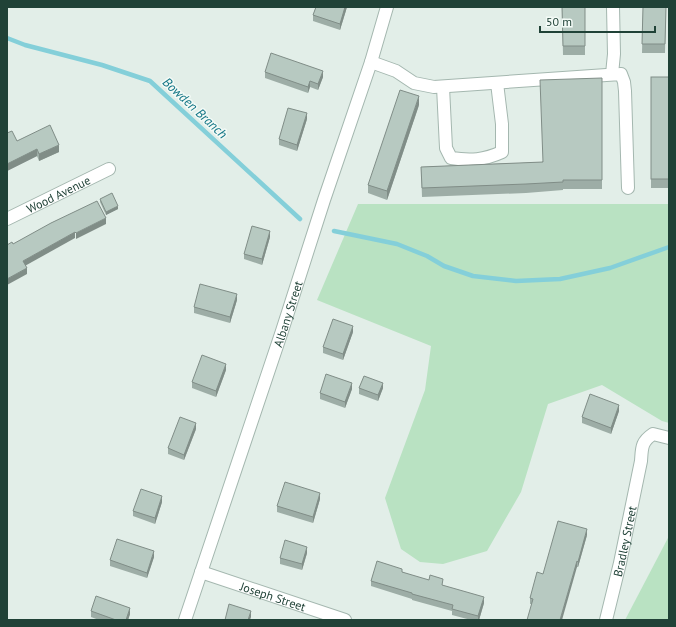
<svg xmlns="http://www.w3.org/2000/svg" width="676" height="627" font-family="'PT Sans',sans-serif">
	<rect width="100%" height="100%" fill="#e2eee8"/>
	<!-- green -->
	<g fill="#b9e2c2">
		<polygon points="358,204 669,204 669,423 662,421 602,385 548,404 521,492 487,551 443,564 420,562 401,549 385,498 425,390 431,346 317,300"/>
		<polygon points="669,536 669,620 625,620"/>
	</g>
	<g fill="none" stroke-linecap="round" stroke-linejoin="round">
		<!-- stream -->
		<g stroke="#84cfd9" stroke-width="4.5">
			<polyline points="7,38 25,45 102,65 150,81 300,219"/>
			<polyline points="334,231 397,244 427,256 444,266 473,276 516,281 560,279 610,268 669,247"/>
		</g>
		<!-- minor casing -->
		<g stroke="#a4b7af" stroke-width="14">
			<g id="minor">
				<polyline points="371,62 396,71 414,83 434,87 621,74 624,82 625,91 628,188"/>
				<polyline points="612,74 614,54 613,7"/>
				<path d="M443,87L446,148L451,158C471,161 484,160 502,152V124L497,83"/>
				<path id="s1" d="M7,219L109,169"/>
				<path id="s2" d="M201,572L345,620"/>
				<path id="s3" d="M185,620L282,331L324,200L371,62L387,7"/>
				<path id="s4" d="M606,620L620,563L641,461C642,448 641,442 653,434L669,438"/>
			</g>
		</g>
		<!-- minor -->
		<use href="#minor" stroke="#fff" stroke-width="12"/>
	</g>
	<!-- wall -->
	<g fill="#9dada6">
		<polygon points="316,7 347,7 340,30 313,21 313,15"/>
		<polygon points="562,7 585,7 585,55 563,55"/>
		<polygon points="643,7 666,7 665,53 642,53"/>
		<polygon points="265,72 323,77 318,90 310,87 308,93 265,78"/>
		<rect x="651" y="77" width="18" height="111"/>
		<polygon points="602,78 602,189 563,189 563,190 526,193 422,197 421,167 542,162"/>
		<polygon points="419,105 387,200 368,193 368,185"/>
		<polygon points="307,119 297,151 279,145 279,139"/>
		<polygon points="7,133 17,141 59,152 39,161 37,156 7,171"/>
		<polygon points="100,199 118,209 106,215 100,202"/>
		<polygon points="270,237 262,265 244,259 244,254"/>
		<polygon points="237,300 230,323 194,313 194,307"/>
		<polygon points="353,332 343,360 323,353 323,347"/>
		<polygon points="226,370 216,397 192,388 192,382"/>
		<polygon points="359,388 383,388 378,401 359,394"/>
		<polygon points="352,389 345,408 320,399 320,393"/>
		<polygon points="619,411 611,434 582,423 582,417"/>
		<polygon points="196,429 184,460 168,454 168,448"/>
		<polygon points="320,499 313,523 277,512 277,506"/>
		<polygon points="162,502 155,524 133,516 133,511"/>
		<polygon points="587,535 578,567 577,567 532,604 530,604 530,598"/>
		<polygon points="307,553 302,570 280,564 280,558"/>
		<polygon points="154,557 147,578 110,566 110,560"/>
		<polygon points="402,572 484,603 479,620 471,620 452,615 452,611 412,600 412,599 371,586 371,581"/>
		<polygon points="91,611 130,614 128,620 99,620 91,617"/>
	</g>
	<!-- shaded-wall -->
	<g fill="#808d87">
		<polygon points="345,7 347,7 340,30 340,24"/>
		<polygon points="323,71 323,77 318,90 318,84"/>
		<polygon points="310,81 310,87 308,93 308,87"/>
		<polygon points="419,96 419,105 387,200 387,191"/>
		<polygon points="307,113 307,119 297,151 297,145"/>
		<polygon points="59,145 59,152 39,161 39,154"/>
		<polygon points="37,149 37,156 7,171 7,164"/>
		<polygon points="118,206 118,209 106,215 106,212"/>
		<polygon points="106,218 106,224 76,239 76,233"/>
		<polygon points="270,231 270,237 262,265 262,259"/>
		<polygon points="75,232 75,238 23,267 23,261"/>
		<polygon points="27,268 27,274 7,285 7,279"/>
		<polygon points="237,294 237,300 230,323 230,317"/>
		<polygon points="353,326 353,332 343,360 343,354"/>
		<polygon points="226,364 226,370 216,397 216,391"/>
		<polygon points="352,383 352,389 345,408 345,402"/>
		<polygon points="383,383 383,388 378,401 378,395"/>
		<polygon points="619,405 619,411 611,434 611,428"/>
		<polygon points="196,423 196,429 184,460 184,455"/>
		<polygon points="320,493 320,499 313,523 313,517"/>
		<polygon points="162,496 162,502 155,524 155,518"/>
		<polygon points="587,529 587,535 578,567 578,562"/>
		<polygon points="307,547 307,553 302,570 302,564"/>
		<polygon points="154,551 154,557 147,578 147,573"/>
		<polygon points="577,561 577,567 562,620 560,620"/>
		<polygon points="484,597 484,603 479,620 478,620 478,616"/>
		<polygon points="130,608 130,614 128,620 126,620"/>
		<polygon points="251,611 251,617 250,620 248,620"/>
	</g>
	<!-- building -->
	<g fill="#b7c9c1" stroke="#808d87">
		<polygon points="316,7 345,7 340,24 313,15"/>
		<polygon points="562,7 585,7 585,46 563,46"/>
		<polygon points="643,7 666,7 665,44 642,44"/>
		<polygon points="271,53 323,71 318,84 310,81 308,87 265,72"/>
		<rect x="651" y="77" width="18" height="102"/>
		<polygon points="602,78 602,180 563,180 563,182 526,184 422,188 421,167 543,162 540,80"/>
		<polygon points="400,90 419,96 387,191 368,185"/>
		<polygon points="288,108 307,113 297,145 279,139"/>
		<polygon points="50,125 59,145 39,154 37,149 7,164 7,133 12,131 17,141"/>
		<polygon points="112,193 118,206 106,212 100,199"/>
		<polygon points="97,201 106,218 76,233 75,232 23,261 27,268 7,279 7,245 12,242 13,244 51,223"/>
		<polygon points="252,226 270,231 262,259 244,254"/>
		<polygon points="200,284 237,294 230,317 194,307"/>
		<polygon points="333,319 353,326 343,354 323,347"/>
		<polygon points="202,355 226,364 216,391 192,382"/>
		<polygon points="326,374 352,383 345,402 320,393"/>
		<polygon points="364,376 383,383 378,395 359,388"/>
		<polygon points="590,394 619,405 611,428 582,417"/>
		<polygon points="180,417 196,423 184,455 168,448"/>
		<polygon points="285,482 320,493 313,517 277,506"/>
		<polygon points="141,489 162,496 155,518 133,511"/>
		<polygon points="558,521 587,529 578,562 577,561 560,620 527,620 533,599 530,598 537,572 543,574"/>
		<polygon points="117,539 154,551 147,573 110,560"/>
		<polygon points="285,540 307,547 302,564 280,558"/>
		<polygon points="377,561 402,569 402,572 429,580 430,575 443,579 442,585 484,597 478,616 452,609 453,605 412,594 412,593 371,581"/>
		<polygon points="96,596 130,608 126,620 116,620 91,611"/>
		<polygon points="229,604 251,611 248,620 225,620"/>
	</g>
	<g text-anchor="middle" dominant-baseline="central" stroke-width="3" stroke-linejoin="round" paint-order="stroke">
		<!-- street labels -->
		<g font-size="12" fill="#204237" stroke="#f3faf6">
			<text stroke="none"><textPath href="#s1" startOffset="57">Wood Avenue</textPath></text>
			<text stroke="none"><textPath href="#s3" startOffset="323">Albany Street</textPath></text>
			<text stroke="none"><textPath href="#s4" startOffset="81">Bradley Street</textPath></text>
			<text stroke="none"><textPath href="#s2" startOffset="76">Joseph Street</textPath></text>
		</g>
		<!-- water labels -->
		<g font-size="13" font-style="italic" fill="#127585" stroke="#f3faf6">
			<text transform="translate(195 108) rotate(43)">Bowden Branch</text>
		</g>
	</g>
	<!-- border -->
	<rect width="676" height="627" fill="none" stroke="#204237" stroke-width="16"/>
	<!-- scale -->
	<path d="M540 26v6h115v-6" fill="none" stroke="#204237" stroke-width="2"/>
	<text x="546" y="26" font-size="12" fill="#204237" stroke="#f3faf6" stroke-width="3" paint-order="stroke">50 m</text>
</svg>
